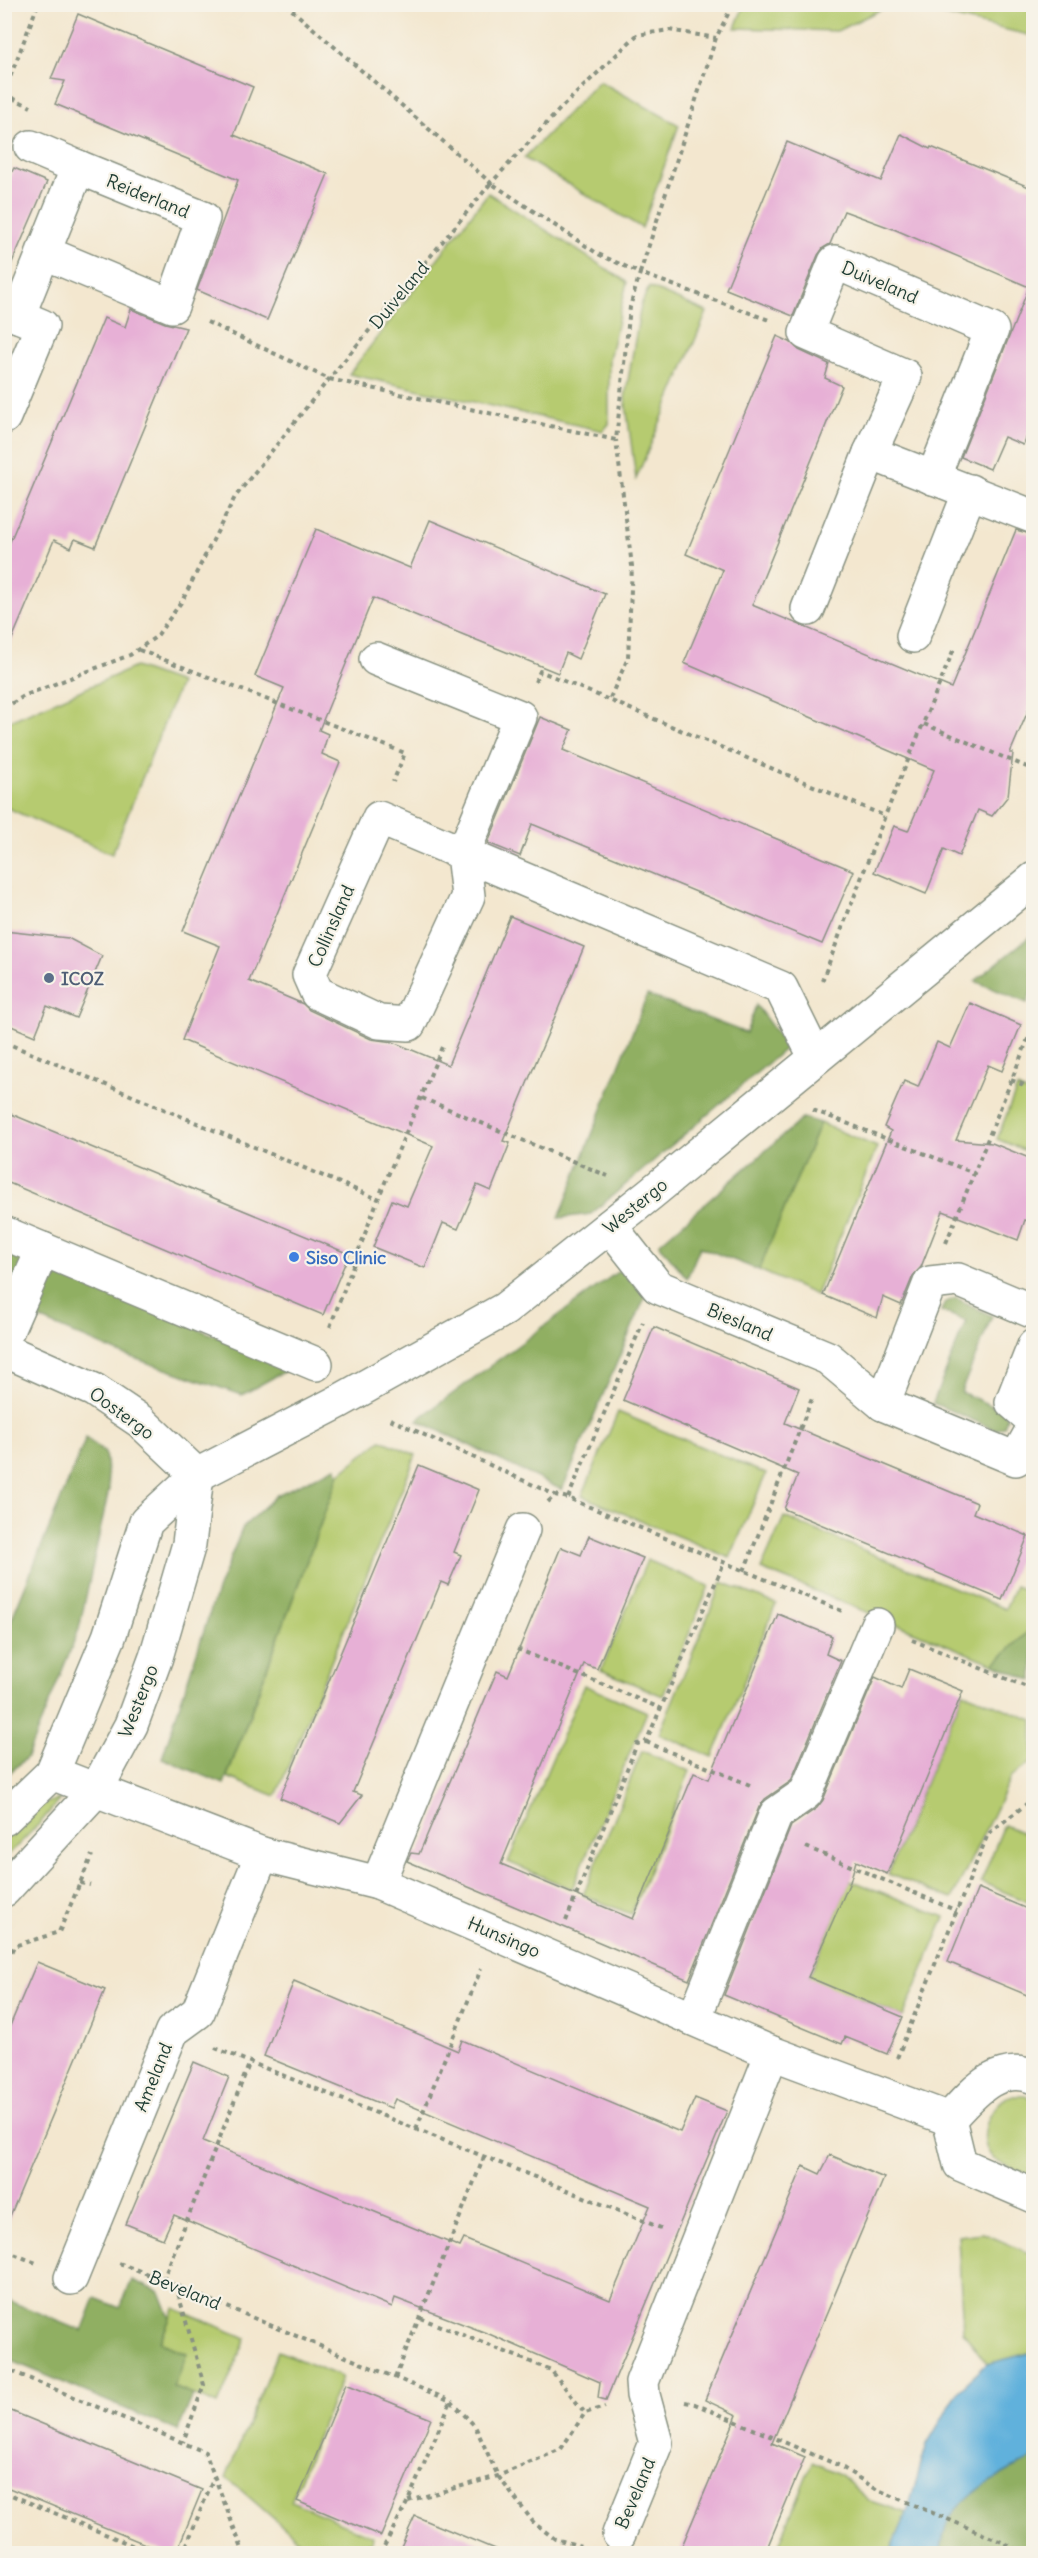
<svg xmlns="http://www.w3.org/2000/svg" width="1038" height="2558" font-family="Delius,sans-serif">
	<rect width="100%" height="100%" fill="#f7f3e8"/>
	<filter id="ink" filterUnits="userSpaceOnUse"><feTurbulence type="fractalNoise" baseFrequency=".0167" numOctaves="2"/><feDisplacementMap in="SourceGraphic" scale="12" xChannelSelector="R" yChannelSelector="G"/><feConvolveMatrix kernelMatrix="1 2 1 2 8 2 1 2 1" color-interpolation-filters="sRGB"/></filter>
	<filter id="wash" filterUnits="userSpaceOnUse"><feTurbulence type="fractalNoise" baseFrequency=".008" numOctaves="4" result="noise"/><feDisplacementMap in="SourceGraphic" scale="24" xChannelSelector="R" yChannelSelector="G"/><feGaussianBlur stdDeviation="1.35" result="paint"/><feColorMatrix in="noise" values="0 0 0 0 0 0 0 0 0 0 0 0 0 0 0 0 0 1.4 0 .05"/><feComposite in="paint" operator="in"/></filter>
	<g filter="url(#wash)">
		<rect width="100%" height="100%" fill="#f3e7cf"/>
		<!-- green -->
		<g fill="#b6cb6f" stroke="#6a8452" stroke-width="1.5">
			<polygon points="744,5 744,4 890,5 837,31 735,28"/>
			<polygon points="900,5 1033,5 1033,36"/>
			<polygon points="599,81 679,125 642,228 524,158"/>
			<polygon points="488,193 627,282 609,359 609,424 603,431 349,374"/>
			<polygon points="649,287 707,312 636,479 625,398 641,305"/>
			<polygon points="135,667 180,683 112,854 5,807 5,723"/>
			<polygon points="1017,1088 1033,1095 1033,1154 997,1139"/>
			<polygon points="820,1123 877,1147 816,1295 759,1270"/>
			<polygon points="618,1412 766,1474 730,1558 582,1496"/>
			<polygon points="381,1440 416,1455 276,1796 227,1777 339,1474"/>
			<polygon points="784,1517 1005,1609 1015,1586 1033,1593 1033,1627 994,1664 761,1569"/>
			<polygon points="647,1560 709,1586 663,1696 601,1670"/>
			<polygon points="722,1582 776,1604 713,1757 659,1734"/>
			<polygon points="584,1685 647,1712 572,1889 508,1862"/>
			<polygon points="963,1692 1033,1720 1033,1761 1011,1777 952,1899 888,1874"/>
			<polygon points="642,1751 690,1771 631,1914 583,1895"/>
			<polygon points="60,1799 40,1823 5,1858 5,1838 38,1805"/>
			<polygon points="1004,1825 1033,1837 1033,1904 981,1882"/>
			<polygon points="850,1880 945,1917 903,2017 861,1999 804,1988"/>
			<path d="M1009,2096H1025L1033,2100V2176C1022,2171 1004,2167 994,2159C974,2141 989,2106 1009,2096Z"/>
			<polygon points="983,2233 1033,2255 1033,2352 987,2364 963,2332 958,2236"/>
			<polygon points="174,2308 246,2338 218,2405 173,2387 160,2343"/>
			<polygon points="278,2351 342,2377 291,2501 373,2537 370,2543 313,2553 226,2477"/>
			<polygon points="812,2462 839,2474 870,2501 907,2513 890,2553 775,2554"/>
		</g>
		<!-- forest -->
		<g fill="#90af62" stroke="#58764b" stroke-width="1.5">
			<polygon points="1033,934 1033,988 1027,1003 975,981"/>
			<polygon points="647,995 746,1033 756,1005 787,1047 591,1214 559,1218"/>
			<polygon points="803,1118 820,1123 759,1270 700,1247 687,1278 659,1244"/>
			<polygon points="4,1250 292,1367 242,1395 119,1353 5,1304"/>
			<polygon points="620,1270 646,1295 562,1490 417,1420"/>
			<polygon points="956,1298 992,1316 961,1392 1003,1411 1007,1418 1004,1427 996,1430 933,1403 966,1321 941,1311 945,1302"/>
			<polygon points="86,1438 105,1453 109,1489 79,1629 27,1757 5,1777 5,1635"/>
			<polygon points="336,1467 339,1474 224,1784 162,1758 218,1588 243,1527 277,1495"/>
			<polygon points="1033,1627 1033,1681 994,1664"/>
			<polygon points="132,2280 160,2292 170,2318 160,2342 187,2354 173,2387 193,2395 178,2431 5,2358 5,2299 82,2331 95,2298 120,2308"/>
			<path d="M1033,2458V2553L940,2554C942,2545 943,2535 946,2526C956,2497 1007,2471 1033,2458Z"/>
		</g>
		<!-- water -->
		<path fill="#61b1dc" stroke="#407788" stroke-width="1.5" d="M1033,2352V2458C1007,2471 956,2497 946,2526C943,2535 942,2545 940,2553H890L907,2513L927,2444L959,2390L987,2364Z"/>
		<g id="blocks">
			<!-- building -->
			<g fill="#e7b0d6">
				<polygon points="78,14 253,87 234,135 328,174 267,320 197,290 238,180 55,104 65,81 51,79"/>
				<polygon points="901,134 930,149 931,147 1034,189 1034,421 1023,445 1004,437 990,469 961,457 1029,287 896,230 844,211 830,244 823,248 818,255 793,316 726,289 787,142 881,181"/>
				<polygon points="14,168 47,182 4,281 4,186"/>
				<polygon points="131,309 165,323 186,328 95,547 75,539 71,548 54,540 4,658 4,556 104,318 125,327"/>
				<polygon points="777,336 790,342 799,350 829,364 825,378 842,386 752,605 951,688 1016,530 1034,535 1034,697 1010,753 1013,753 1008,796 992,816 978,810 959,856 944,849 926,894 874,872 894,826 908,831 934,770 684,663 723,570 686,554"/>
				<polygon points="430,520 605,594 578,659 566,653 558,673 373,598 319,730 328,734 322,754 340,762 249,981 303,1004 309,1010 371,1039 393,1042 448,1065 510,916 584,947 503,1141 510,1143 491,1191 477,1185 458,1229 443,1223 425,1268 373,1247 392,1200 407,1206 433,1146 182,1040 220,946 183,931 284,688 255,676 316,529 410,568"/>
				<polygon points="540,717 572,730 563,750 854,871 822,944 532,824 520,856 488,843"/>
				<polygon points="4,931 68,938 102,956 76,1018 47,1006 35,1036 4,1023"/>
				<polygon points="970,1003 1021,1025 1002,1071 988,1065 956,1140 992,1143 1034,1160 1034,1223 1025,1220 1018,1240 943,1211 921,1267 913,1276 901,1305 883,1297 877,1318 823,1295 891,1131 884,1127 904,1081 918,1087 937,1042 950,1048"/>
				<polygon points="4,1111 349,1254 323,1315 4,1181"/>
				<polygon points="654,1327 799,1388 785,1423 977,1503 973,1513 1028,1536 1002,1600 784,1509 798,1475 623,1400"/>
				<polygon points="419,1465 479,1490 454,1552 461,1555 448,1585 441,1582 353,1792 362,1795 340,1823 280,1798"/>
				<polygon points="589,1536 643,1558 597,1669 584,1664 501,1864 633,1919 694,1773 709,1779 778,1614 832,1636 826,1654 841,1661 791,1781 765,1799 759,1807 689,1980 407,1861 411,1853 419,1854 497,1671 508,1676 561,1547 581,1555"/>
				<polygon points="909,1669 963,1691 887,1874 856,1861 850,1882 808,1977 903,2017 887,2054 845,2037 842,2044 724,1995 791,1826 817,1808 823,1800 875,1677 901,1689"/>
				<polygon points="978,1888 1034,1912 1034,1998 948,1962"/>
				<polygon points="37,1962 105,1990 5,2228 4,2040"/>
				<polygon points="294,1981 458,2051 462,2040 680,2132 695,2098 727,2111 606,2400 598,2398 600,2382 489,2334 395,2298 392,2307 174,2215 163,2239 126,2224 194,2062 229,2077 203,2141 460,2247 464,2239 610,2300 650,2206 395,2099 391,2108 264,2056"/>
				<polygon points="830,2155 884,2178 772,2443 805,2457 765,2553 679,2553 737,2415 705,2400 803,2166 820,2174"/>
				<polygon points="346,2384 431,2419 381,2536 297,2501"/>
				<polygon points="4,2408 202,2490 176,2553 167,2553 4,2486"/>
				<polygon points="415,2516 504,2553 398,2553"/>
			</g>
		</g>
	</g>
	<g filter="url(#ink)">
		<use href="#blocks" fill-opacity="0" stroke="#899282" stroke-width="1.5"/>
		<g fill="none" stroke-linecap="round" stroke-linejoin="round">
			<!-- minor casing -->
			<g stroke="#899282" stroke-width="36">
				<g id="minor">
					<polyline points="43,252 172,306 203,218 78,167"/>
					<polyline points="4,310 42,326 4,417"/>
					<polyline points="18,316 78,167 31,147"/>
					<polyline points="870,453 905,376 806,333 835,262 992,330 933,478"/>
					<polyline points="808,609 870,453 1034,517"/>
					<polyline points="913,636 970,491"/>
					<polyline points="376,659 520,717 463,854 468,896 409,1024 379,1022 317,993 309,975 379,818 781,988 815,1057"/>
					<polyline points="610,1226 658,1287 828,1358 883,1404 1016,1459 1034,1427"/>
					<polyline points="4,1233 316,1364"/>
					<polyline points="4,1338 43,1249"/>
					<polyline points="1034,1346 1012,1402 1034,1421"/>
					<polyline points="4,1350 94,1390 140,1421 197,1475"/>
					<polyline points="883,1404 930,1283 958,1280 1034,1312"/>
					<polyline points="52,1773 262,1854 378,1883 772,2053 949,2119"/>
					<polyline points="4,1819 52,1773 109,1637 146,1522 197,1475 338,1402 505,1309 650,1194 1034,879"/>
					<polyline points="378,1883 523,1530"/>
					<polyline points="4,1890 96,1790 131,1725 156,1657 189,1544 197,1475"/>
					<polyline points="694,2019 776,1814 806,1793 877,1625"/>
					<polyline points="949,2119 960,2164 1034,2196"/>
					<path d="M949,2119C971,2096 996,2062 1034,2077"/>
					<polyline points="71,2278 172,2031 198,2012 262,1854"/>
					<polyline points="619,2534 656,2443 643,2395 642,2382 772,2053"/>
				</g>
			</g>
			<!-- path -->
			<g stroke="#899282" stroke-width="4" stroke-dasharray="4.5 4.5" stroke-linecap="butt">
				<polyline points="285,4 491,183 561,108 637,35 669,30 716,38"/>
				<polyline points="4,93 38,4"/>
				<polyline points="4,94 31,107"/>
				<polyline points="207,322 329,379 616,440 630,307 640,273 769,320"/>
				<polyline points="139,650 405,753 393,782"/>
				<polyline points="535,682 540,671 885,816"/>
				<polyline points="610,698 628,658 632,566 616,440"/>
				<polyline points="4,708 26,695 130,655 157,636 182,601 235,497 329,379 491,183 598,254 640,273 716,38 733,4"/>
				<polyline points="924,724 1034,770"/>
				<polyline points="822,981 885,816 953,651 950,649"/>
				<polyline points="4,1042 378,1199"/>
				<polyline points="1011,1080 1034,1089"/>
				<polyline points="422,1098 608,1176"/>
				<polyline points="813,1110 974,1173"/>
				<polyline points="946,1243 1034,1024"/>
				<polyline points="330,1327 378,1199 442,1047"/>
				<polyline points="390,1419 555,1495"/>
				<polyline points="568,1498 643,1322"/>
				<polyline points="548,1502 555,1495 568,1498 842,1611"/>
				<polyline points="744,1571 813,1396"/>
				<polyline points="912,1640 1034,1690"/>
				<polyline points="517,1649 660,1708"/>
				<polyline points="646,1742 750,1785"/>
				<polyline points="806,1847 957,1911"/>
				<polyline points="80,1883 90,1885"/>
				<polyline points="566,1921 637,1744 646,1742 724,1563"/>
				<polyline points="4,1968 14,1946 59,1932 92,1855"/>
				<polyline points="215,2048 661,2228"/>
				<polyline points="897,2058 988,1834 1034,1798"/>
				<polyline points="416,2129 481,1969"/>
				<polyline points="4,2263 9,2252 36,2263"/>
				<polyline points="119,2263 163,2280 451,2401 475,2426 498,2476 534,2523 555,2539 581,2546"/>
				<polyline points="163,2280 250,2062"/>
				<polyline points="176,2286 204,2385 183,2442"/>
				<polyline points="420,2318 551,2370 585,2413"/>
				<polyline points="4,2368 205,2452 244,2554"/>
				<polyline points="395,2378 484,2157"/>
				<polyline points="685,2402 695,2404 840,2466 876,2489 1009,2545 1020,2554"/>
				<polyline points="4,2492 153,2554"/>
				<polyline points="408,2501 498,2476 561,2449 585,2413 605,2407"/>
				<polyline points="183,2554 214,2477"/>
				<polyline points="380,2554 408,2501 451,2401"/>
			</g>
			<!-- minor -->
			<use href="#minor" stroke="#fff" stroke-width="33"/>
		</g>
	</g>
	<!-- markers -->
	<circle fill="#5c6f8a" stroke="#f7f3e8" stroke-width="2" cx="49" cy="978" r="6"/>
	<circle fill="#3f7fe0" stroke="#f7f3e8" stroke-width="2" cx="294" cy="1257" r="6"/>
	<g text-anchor="middle" dominant-baseline="central" stroke-width="4.5" stroke-linejoin="round" paint-order="stroke">
		<!-- street labels -->
		<g font-size="18" fill="#1f3d34" stroke="#f7f3e8">
			<text transform="translate(148 196) rotate(22)">Reiderland</text>
			<text transform="translate(880 282) rotate(23)">Duiveland</text>
			<text transform="translate(399 295) rotate(-50)">Duiveland</text>
			<text transform="translate(331 926) rotate(-66)">Collinsland</text>
			<text transform="translate(635 1206) rotate(-39)">Westergo</text>
			<text transform="translate(740 1322) rotate(23)">Biesland</text>
			<text transform="translate(122 1413) rotate(36)">Oostergo</text>
			<text transform="translate(138 1701) rotate(-68)">Westergo</text>
			<text transform="translate(504 1937) rotate(23)">Hunsingo</text>
			<text transform="translate(153 2077) rotate(-68)">Ameland</text>
			<text transform="translate(185 2290) rotate(22)">Beveland</text>
			<text transform="translate(635 2493) rotate(-67)">Beveland</text>
		</g>
		<!-- service labels -->
		<g font-size="18" font-weight="bold" fill="#4e5e75" stroke="#f7f3e8" text-anchor="start">
			<text x="61" y="978">ICOZ</text>
		</g>
		<!-- shop labels -->
		<g font-size="18" font-weight="bold" fill="#366cbe" stroke="#f7f3e8" text-anchor="start">
			<text x="306" y="1257">Siso Clinic</text>
		</g>
	</g>
	<!-- margin -->
	<rect width="1038" height="2558" fill="none" stroke="#f7f3e8" stroke-width="24"/>
</svg>
